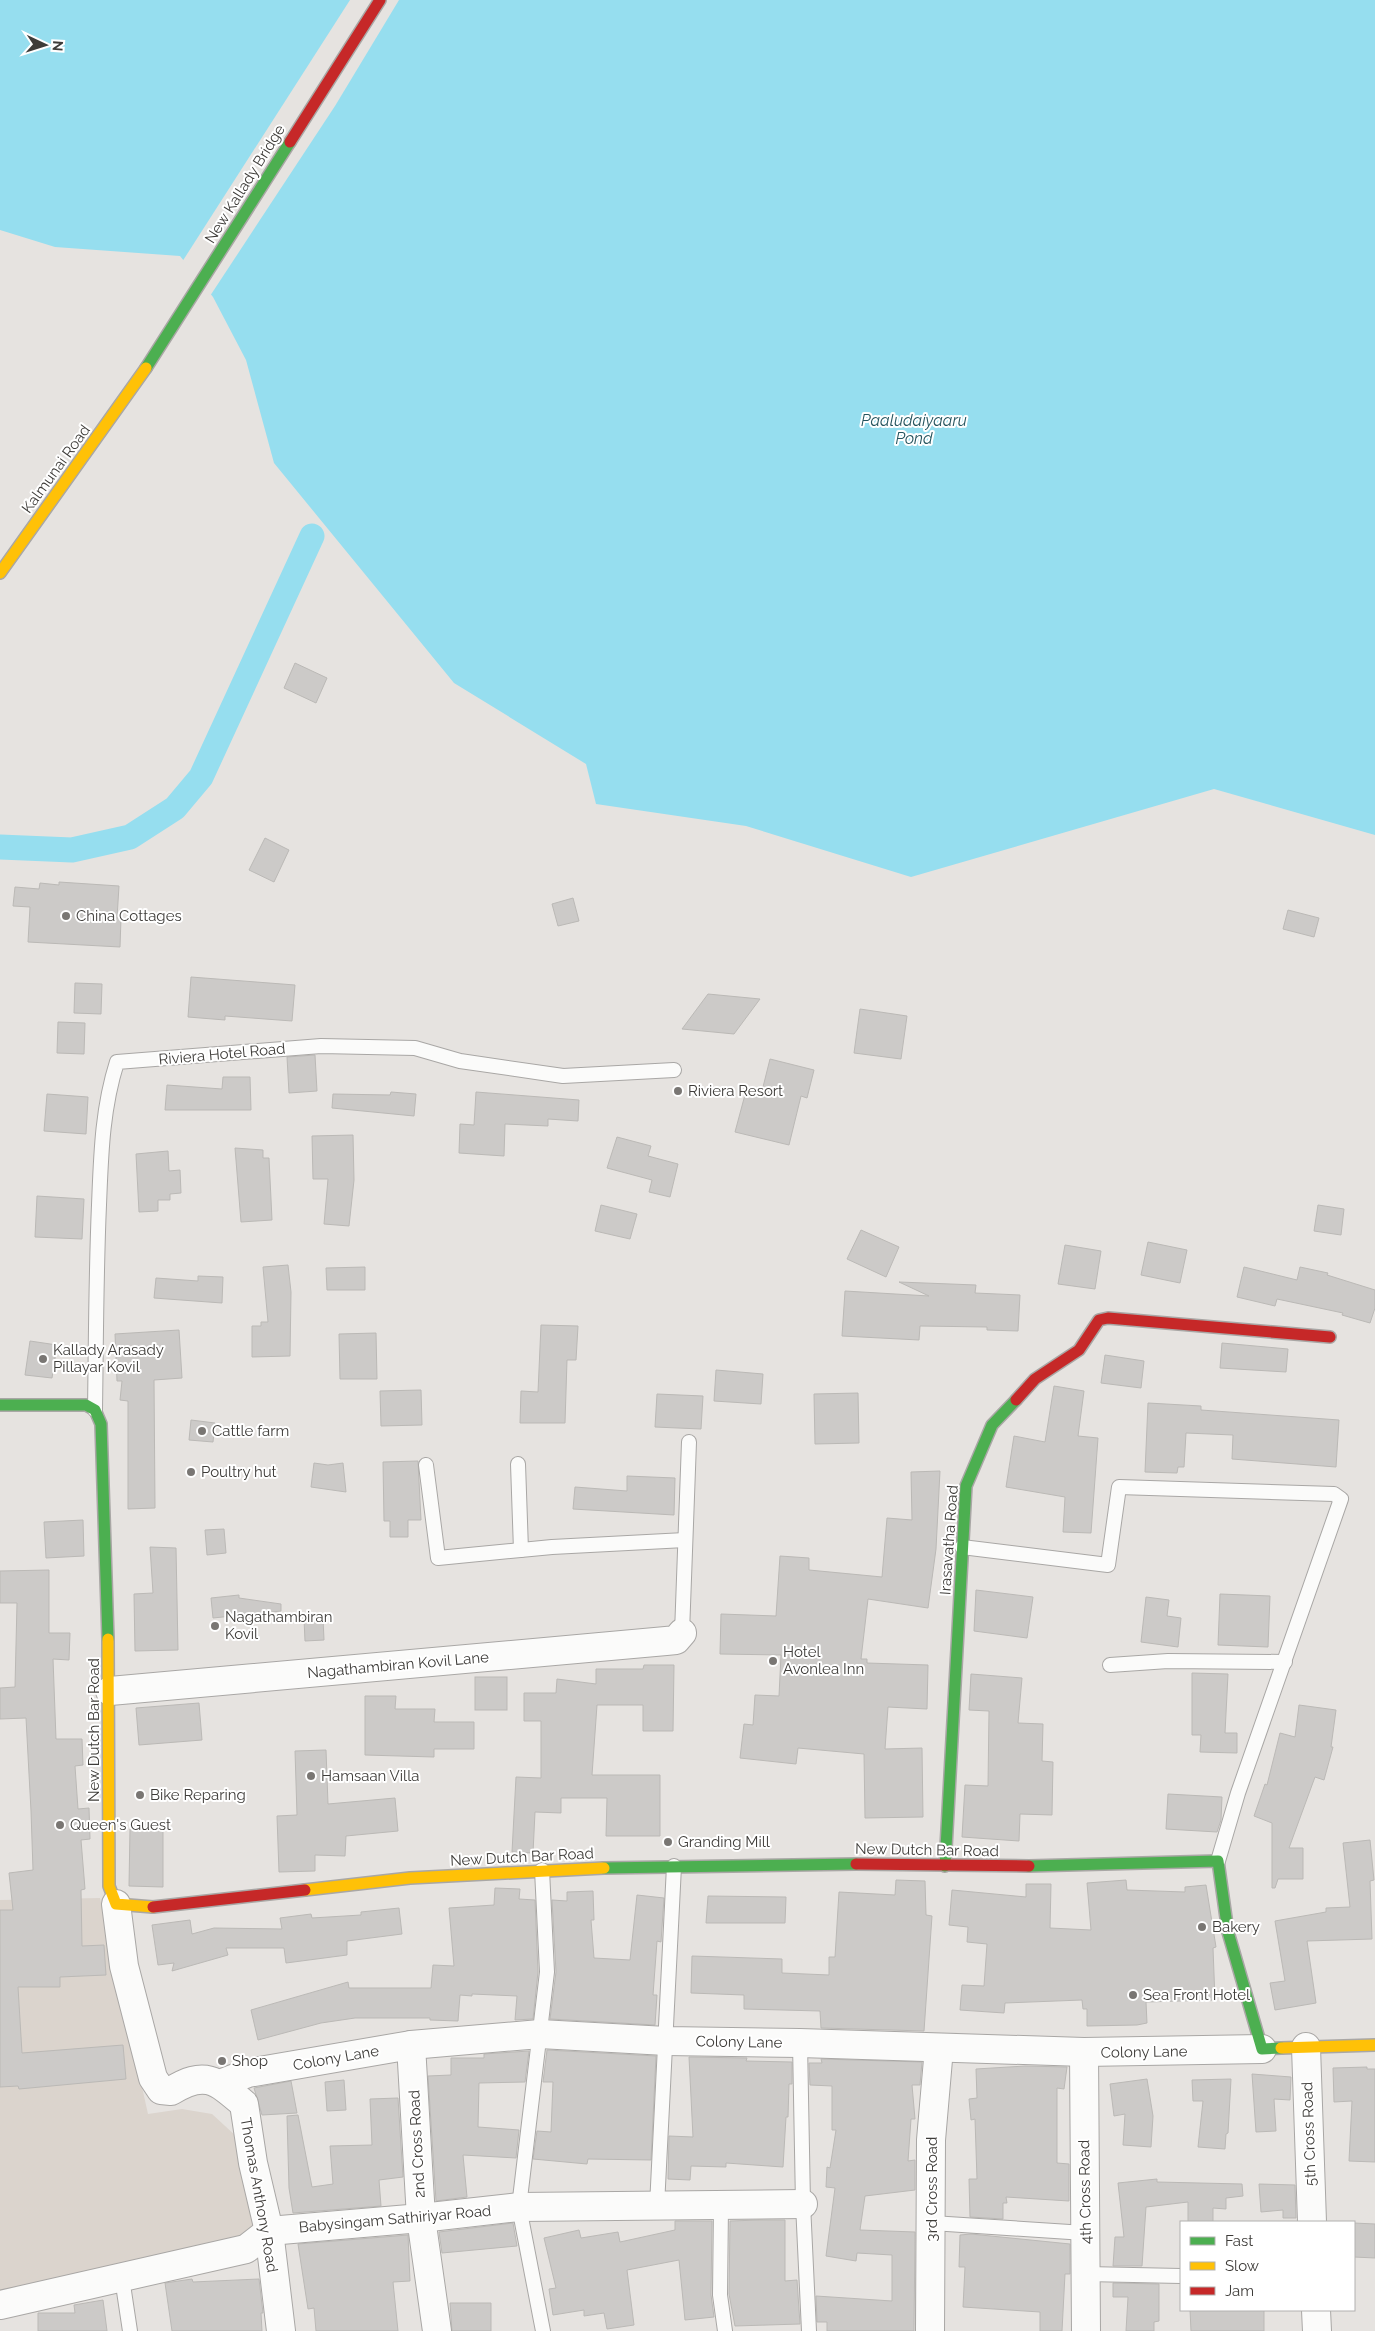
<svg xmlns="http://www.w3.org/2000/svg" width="1375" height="2331" font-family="Raleway,sans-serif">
	<rect width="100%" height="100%" fill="#e6e3e0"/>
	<!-- built -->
	<polygon fill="#dbd4cd" points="100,1898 148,2114 182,2109 212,2114 237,2137 255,2235 0,2291 0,1900"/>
	<!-- water -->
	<polygon fill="#96deef" points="0,0 1375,0 1375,835 1214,789 911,877 746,826 596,804 586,764 454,683 274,463 246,360 213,297 180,256 55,247 0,230"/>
	<!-- pier -->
	<polygon fill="#e6e3e0" points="350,0 399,0 335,106 210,296 182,262"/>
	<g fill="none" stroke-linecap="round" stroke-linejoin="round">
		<!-- canal -->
		<polyline stroke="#96deef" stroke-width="25" points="0,847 72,850 130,837 175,808 201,777 312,536"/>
	</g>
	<!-- building -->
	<g fill="#cccac8" stroke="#bbb9b6">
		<polygon points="295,663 327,678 316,703 284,688"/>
		<polygon points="265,838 289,850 274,882 249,870"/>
		<polygon points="59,882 119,886 117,918 121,918 120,947 28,942 30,907 13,906 15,887 39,889 40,883 59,885"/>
		<polygon points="573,898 579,921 558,926 552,904"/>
		<polygon points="1288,910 1319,918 1314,937 1283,929"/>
		<polygon points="191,977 295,985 292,1021 225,1016 225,1020 188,1017"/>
		<polygon points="75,983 102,984 101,1014 74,1013"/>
		<polygon points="708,994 760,999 734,1034 682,1029"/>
		<polygon points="860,1009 907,1016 901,1059 854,1053"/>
		<polygon points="58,1022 85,1023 84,1054 57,1053"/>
		<polygon points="315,1055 317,1091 289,1093 287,1057"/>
		<polygon points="770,1059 814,1070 807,1098 801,1096 789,1145 735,1132 746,1091 761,1095"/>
		<polygon points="223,1077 250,1077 251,1110 165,1110 167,1085 222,1089"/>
		<polygon points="391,1092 416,1094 414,1116 332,1108 333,1094 390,1095"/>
		<polygon points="476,1092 579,1100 578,1121 548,1119 548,1126 505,1124 504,1156 459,1153 460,1124 474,1125"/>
		<polygon points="47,1094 88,1097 86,1134 44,1131"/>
		<polygon points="353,1135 354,1180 349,1226 324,1224 328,1179 313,1179 312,1136"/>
		<polygon points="617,1137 651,1146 648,1156 678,1164 670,1197 649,1192 652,1180 607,1168"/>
		<polygon points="235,1148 263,1150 263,1158 269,1158 272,1220 241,1222"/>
		<polygon points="168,1151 169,1171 180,1170 181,1193 170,1194 170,1200 158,1200 158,1211 139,1212 136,1154"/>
		<polygon points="37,1196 84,1199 82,1239 35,1237"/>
		<polygon points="601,1205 637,1214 630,1239 595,1231"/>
		<polygon points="1318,1205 1344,1209 1341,1235 1314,1231"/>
		<polygon points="861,1230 899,1247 886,1277 847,1259"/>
		<polygon points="1148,1242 1187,1250 1180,1283 1141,1275"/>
		<polygon points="1065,1245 1101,1251 1095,1289 1058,1284"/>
		<polygon points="288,1265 291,1292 290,1356 252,1357 252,1326 261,1326 261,1322 268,1322 263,1267"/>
		<polygon points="365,1267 365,1290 327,1290 326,1268"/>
		<polygon points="1244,1267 1297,1280 1300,1267 1328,1273 1327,1275 1375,1290 1375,1308 1370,1323 1342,1315 1343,1313 1277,1299 1275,1306 1237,1297"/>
		<polygon points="198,1276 223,1277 222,1303 154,1298 156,1278 198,1281"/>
		<polygon points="899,1282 976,1285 975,1293 1020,1295 1018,1331 987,1330 987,1327 920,1326 919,1340 842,1336 845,1291 929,1296"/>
		<polygon points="541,1325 578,1326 576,1360 567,1360 565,1423 520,1423 521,1391 538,1392"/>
		<polygon points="179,1330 182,1378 154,1380 155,1508 128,1509 128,1401 120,1400 122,1381 117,1381 115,1334"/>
		<polygon points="376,1333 377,1379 340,1379 339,1334"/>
		<polygon points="30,1341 57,1345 52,1378 25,1375"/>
		<polygon points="1222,1343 1288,1349 1286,1372 1220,1368"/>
		<polygon points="1105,1355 1144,1361 1141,1388 1101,1383"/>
		<polygon points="716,1370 763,1374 761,1404 714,1401"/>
		<polygon points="1054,1386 1084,1391 1078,1436 1098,1438 1091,1533 1063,1532 1065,1497 1006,1487 1014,1436 1045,1442"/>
		<polygon points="421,1390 422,1425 381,1426 380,1391"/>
		<polygon points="858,1393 859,1443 815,1444 814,1394"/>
		<polygon points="657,1394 703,1396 701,1429 655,1427"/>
		<polygon points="1148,1403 1201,1406 1201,1410 1339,1420 1336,1467 1232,1459 1233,1435 1186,1433 1184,1467 1178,1467 1177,1473 1145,1472"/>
		<polygon points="191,1420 215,1423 213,1442 189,1440"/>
		<polygon points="418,1461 421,1520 408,1520 408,1537 390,1537 390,1521 384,1521 383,1462"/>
		<polygon points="314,1463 328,1465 343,1463 346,1492 311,1487"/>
		<polygon points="940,1471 936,1549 928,1608 868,1599 861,1659 867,1659 867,1663 928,1665 927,1709 888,1707 885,1749 922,1748 923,1817 865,1818 864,1754 798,1748 796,1764 740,1758 744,1724 753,1725 755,1695 779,1696 781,1655 720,1654 721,1614 776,1616 780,1556 809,1558 809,1570 882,1577 887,1518 912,1520 911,1472"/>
		<polygon points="627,1476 675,1478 674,1515 573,1509 575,1487 627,1491"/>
		<polygon points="83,1520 84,1556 46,1558 44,1522"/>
		<polygon points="224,1529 226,1553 207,1555 205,1530"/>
		<polygon points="150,1547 176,1548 178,1650 135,1651 134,1594 153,1593"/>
		<polygon points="49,1570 49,1633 70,1633 69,1660 53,1659 56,1739 82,1739 83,1765 75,1766 78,1809 89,1808 90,1839 81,1840 85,1889 81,1890 82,1946 104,1945 106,1975 60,1977 60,1987 18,1987 22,2053 123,2045 126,2079 19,2089 18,2086 0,2087 0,1910 13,1910 9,1873 33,1870 31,1811 26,1718 0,1719 0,1688 15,1687 17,1603 0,1603 0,1571"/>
		<polygon points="976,1590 1033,1597 1027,1638 974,1631"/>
		<polygon points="1220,1594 1270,1596 1268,1647 1218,1645"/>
		<polygon points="239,1595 239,1598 281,1604 281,1611 213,1618 211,1598"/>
		<polygon points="1146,1597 1169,1600 1167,1616 1181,1618 1178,1647 1141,1642"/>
		<polygon points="323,1618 324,1640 305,1641 304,1619"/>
		<polygon points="644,1665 674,1665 673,1731 643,1731 643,1705 597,1705 592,1775 660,1775 660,1836 606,1836 607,1798 561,1798 561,1813 535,1812 533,1853 512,1852 516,1777 541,1778 541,1721 524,1721 524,1693 556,1693 557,1679 596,1684 596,1669 643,1669"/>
		<polygon points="1192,1673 1228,1674 1225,1733 1237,1733 1237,1753 1200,1752 1201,1735 1192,1735"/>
		<polygon points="971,1674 1022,1678 1018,1723 1043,1724 1042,1761 1053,1762 1052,1815 1020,1814 1019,1841 962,1837 965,1785 988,1786 989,1711 969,1710"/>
		<rect x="475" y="1677" width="32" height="33"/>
		<polygon points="365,1696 396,1696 395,1709 435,1709 434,1722 474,1722 474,1749 434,1749 434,1757 365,1755"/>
		<polygon points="199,1703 202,1740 139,1745 136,1708"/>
		<polygon points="1299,1705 1336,1710 1331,1747 1333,1747 1324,1780 1315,1777 1289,1848 1303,1848 1303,1879 1278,1879 1275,1888 1272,1888 1272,1823 1254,1816 1265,1784 1267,1785 1280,1733 1295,1737"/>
		<polygon points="326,1750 328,1804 395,1798 398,1831 346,1836 345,1856 315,1855 315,1871 279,1872 277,1816 297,1815 295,1751"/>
		<polygon points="1168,1794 1222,1797 1221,1820 1217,1832 1166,1829"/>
		<polygon points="130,1829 163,1829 163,1887 129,1886"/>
		<polygon points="1370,1840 1374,1880 1370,1881 1372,1939 1307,1941 1316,2003 1275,2010 1270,1983 1285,1981 1275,1921 1326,1912 1326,1908 1350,1907 1343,1843"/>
		<polygon points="896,1880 925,1881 926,1915 932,1916 924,2031 821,2028 820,2011 744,2009 744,1995 691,1993 692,1956 782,1959 782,1973 829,1975 829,1957 835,1957 839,1892 895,1895"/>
		<polygon points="1126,1880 1127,1890 1185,1892 1185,1887 1206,1885 1216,1947 1213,1948 1215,2000 1146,2002 1147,2023 1137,2025 1087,2026 1087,2009 1083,2009 1082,2000 1005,2003 1004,2013 960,2010 962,1985 984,1986 987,1944 967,1942 968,1927 949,1925 952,1890 1026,1897 1026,1884 1051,1884 1050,1928 1091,1930 1087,1883"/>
		<polygon points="495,1888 520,1889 519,1899 535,1900 538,1972 533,2019 515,2020 517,1996 472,1994 472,1996 460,1995 458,2021 430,2020 430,2018 355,2018 321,2023 258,2040 251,2010 348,1982 349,1988 431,1988 433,1965 454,1966 449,1908 494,1905"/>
		<polygon points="593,1891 594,1920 591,1920 594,1958 630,1960 637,1895 664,1898 661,1942 657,1941 653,1995 657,1995 655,2025 550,2019 556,1972 552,1900 567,1901 567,1892"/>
		<polygon points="708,1896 786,1897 785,1923 706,1923"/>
		<polygon points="399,1908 402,1934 347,1941 347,1955 286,1963 284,1948 226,1948 228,1955 172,1971 174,1963 158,1965 152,1925 190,1920 192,1934 214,1928 282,1929 280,1918 311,1914 312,1918 361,1915 361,1912"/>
		<polygon points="547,2050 656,2056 651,2160 588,2159 587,2164 533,2159 537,2131 551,2132 553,2082 543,2082"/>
		<polygon points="529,2051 525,2082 479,2083 478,2127 519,2130 516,2158 463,2155 467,2197 436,2201 428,2076 451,2075 451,2058 484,2058 484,2054"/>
		<polygon points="689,2057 747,2058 746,2061 792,2062 792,2084 789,2084 788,2117 786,2117 783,2167 726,2163 726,2167 691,2166 690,2180 668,2179 669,2136 693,2137"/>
		<polygon points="821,2059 922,2062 920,2085 912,2085 915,2119 911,2119 908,2161 915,2160 915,2190 865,2196 860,2230 915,2232 914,2331 827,2331 827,2322 817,2322 816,2296 892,2301 892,2255 857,2253 856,2261 826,2256 835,2188 826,2187 827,2167 830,2168 836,2130 832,2130 832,2086 810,2085 809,2063 822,2063"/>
		<polygon points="1025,2066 1067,2067 1064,2089 1057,2088 1057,2163 1069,2164 1069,2201 1006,2197 1007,2203 1003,2203 1003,2219 970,2217 969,2179 977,2179 975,2119 971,2120 969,2099 977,2098 976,2069"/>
		<polygon points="1367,2067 1367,2069 1375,2069 1375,2162 1349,2161 1352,2101 1334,2102 1333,2068"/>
		<polygon points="1252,2074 1291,2077 1290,2100 1274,2099 1276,2131 1256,2132"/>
		<polygon points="1147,2079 1153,2116 1151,2147 1123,2145 1125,2114 1114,2116 1110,2084"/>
		<polygon points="1231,2079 1228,2133 1226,2134 1225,2149 1198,2147 1203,2101 1193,2101 1192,2080"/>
		<polygon points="344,2080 346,2110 327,2111 325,2082"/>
		<polygon points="291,2081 297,2113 262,2115 254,2088"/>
		<polygon points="398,2098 403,2177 379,2180 381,2206 293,2213 289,2188 287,2116 298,2115 312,2187 333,2184 330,2146 372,2145 370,2099"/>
		<polygon points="1157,2179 1157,2182 1242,2184 1243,2196 1226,2198 1226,2209 1213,2208 1213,2222 1188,2222 1188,2202 1146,2207 1142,2266 1113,2266 1115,2237 1124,2237 1118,2183"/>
		<polygon points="1259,2184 1295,2185 1296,2218 1283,2218 1283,2210 1261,2212"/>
		<polygon points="759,2220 785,2220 785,2281 797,2280 800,2324 735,2326 729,2294 730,2221"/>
		<polygon points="675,2221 712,2221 711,2295 714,2317 685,2320 679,2260 627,2270 634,2325 607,2329 604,2313 584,2316 584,2310 553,2315 549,2289 556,2288 544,2238 579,2230 581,2238 618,2232 620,2242 675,2230"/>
		<polygon points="513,2223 517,2246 442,2253 439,2232"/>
		<polygon points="1354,2223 1375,2224 1375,2258 1354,2257"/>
		<polygon points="971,2234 1070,2244 1070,2274 1065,2274 1062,2331 1040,2331 1040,2312 963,2307 965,2267 959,2267 960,2235"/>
		<polygon points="408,2235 410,2281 393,2282 398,2331 316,2331 314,2308 308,2309 298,2244"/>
		<polygon points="192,2279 193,2282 259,2279 263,2313 261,2313 262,2331 172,2331 165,2283"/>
		<polygon points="1113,2283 1159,2284 1159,2321 1154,2322 1154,2331 1126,2331 1128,2297 1113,2297"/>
		<polygon points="103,2300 107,2331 38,2331 38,2313 75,2313 74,2305"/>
		<polygon points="450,2303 491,2303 491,2331 452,2331"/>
		<polygon points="1190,2310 1264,2310 1264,2331 1191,2331"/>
	</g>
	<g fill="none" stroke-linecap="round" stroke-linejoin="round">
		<!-- lane casing -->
		<g stroke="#a9a7a5" stroke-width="16">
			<g id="lane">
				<path d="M95,1410C96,1342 96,1273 99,1205C101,1156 102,1109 117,1062L321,1046L415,1048L460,1061L563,1076L674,1070"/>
				<polyline points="518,1464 521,1550"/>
				<polyline points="426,1465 438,1558 552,1547 685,1540"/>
				<polyline points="962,1547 1108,1565 1119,1487 1334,1494 1341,1499 1238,1793 1218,1861"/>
				<polyline points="682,1633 689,1442"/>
				<polyline points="1110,1665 1168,1661 1285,1662"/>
				<polyline points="542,1870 547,1972 519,2207 543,2331"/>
				<polyline points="800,2043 803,2204 809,2331"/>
				<polyline points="657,2206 674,1866"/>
				<polyline points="721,2206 720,2295 725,2331"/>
				<polyline points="932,2223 1085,2233"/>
				<polyline points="1086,2274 1181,2276"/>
				<polyline points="122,2278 130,2331"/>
			</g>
		</g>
		<!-- street casing -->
		<g stroke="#a9a7a5" stroke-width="30">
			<g id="street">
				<polyline points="110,1691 666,1641 676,1640 682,1633"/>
				<path d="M116,1904L124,1966L153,2078L161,2090L171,2091C205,2070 216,2080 244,2104L253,2163L269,2231L281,2331"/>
				<polyline points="411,2045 421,2218 437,2331"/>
				<polyline points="1306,2047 1312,2222"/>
				<polyline points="1084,2052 1086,2331"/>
				<polyline points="220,2084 248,2073 411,2045 540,2034 666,2041 800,2043 1084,2052 1262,2049"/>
				<polyline points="0,2305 246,2249 269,2231 421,2218 519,2207 803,2204"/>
				<polyline points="1316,2310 1317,2331"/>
				<polyline points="930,2331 931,2140 939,2048"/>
			</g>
		</g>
		<!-- fast casing -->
		<g stroke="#a9a7a5" stroke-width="14">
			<g id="fast">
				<polyline points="146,368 290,142"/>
				<polyline points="0,1405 86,1405 95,1410 101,1424 108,1639"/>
				<polyline points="945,1866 966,1486 992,1425 1016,1400"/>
				<polyline points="1029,1866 1218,1861 1228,1932 1262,2049 1281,2048"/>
				<polyline points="604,1868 856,1864"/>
			</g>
		</g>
		<!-- slow casing -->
		<g stroke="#a9a7a5" stroke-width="14">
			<g id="slow">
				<polyline points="0,573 146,368"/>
				<polyline points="108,1639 109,1886 116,1904 153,1907"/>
				<polyline points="305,1890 410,1878 604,1868"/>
				<polyline points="1281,2048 1375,2045"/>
			</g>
		</g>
		<!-- jam casing -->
		<g stroke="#a9a7a5" stroke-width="14">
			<g id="jam">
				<polyline points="290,142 380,0"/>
				<polyline points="1016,1400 1035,1379 1079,1350 1099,1320 1108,1318 1330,1337"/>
				<polyline points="856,1864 1029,1866"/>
				<polyline points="153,1907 305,1890"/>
			</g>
		</g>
		<!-- lane -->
		<use href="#lane" stroke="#fbfbfa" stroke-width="14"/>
		<!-- street -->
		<use href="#street" stroke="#fbfbfa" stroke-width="28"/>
		<!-- fast -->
		<use href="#fast" stroke="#4caf50" stroke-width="11"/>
		<!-- slow -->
		<use href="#slow" stroke="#ffc107" stroke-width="11"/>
		<!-- jam -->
		<use href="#jam" stroke="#c62828" stroke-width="11"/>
	</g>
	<!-- markers -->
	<g fill="#797673" stroke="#fff" stroke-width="2">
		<circle cx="66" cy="916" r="5"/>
		<circle cx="678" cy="1091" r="5"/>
		<circle cx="43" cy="1359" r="5"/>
		<circle cx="202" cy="1431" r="5"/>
		<circle cx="191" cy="1472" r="5"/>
		<circle cx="215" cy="1626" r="5"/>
		<circle cx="773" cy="1661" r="5"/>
		<circle cx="311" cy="1776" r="5"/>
		<circle cx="140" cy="1795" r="5"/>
		<circle cx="60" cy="1825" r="5"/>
		<circle cx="668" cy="1842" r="5"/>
		<circle cx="1202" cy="1927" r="5"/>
		<circle cx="1133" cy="1995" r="5"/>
		<circle cx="222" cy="2061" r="5"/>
	</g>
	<g text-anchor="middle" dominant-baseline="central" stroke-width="4" stroke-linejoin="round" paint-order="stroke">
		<!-- street labels -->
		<g font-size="15" fill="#3e3c39" stroke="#fff">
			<text transform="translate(245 184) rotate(-58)">New Kallady Bridge</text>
			<text transform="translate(56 469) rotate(-54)">Kalmunai Road</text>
			<text transform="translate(222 1054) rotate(-5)">Riviera Hotel Road</text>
			<text transform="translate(949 1540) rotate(-86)">Irasavatha Road</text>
			<text transform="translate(398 1665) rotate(-5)">Nagathambiran Kovil Lane</text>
			<text transform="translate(94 1730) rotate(-90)">New Dutch Bar Road</text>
			<text transform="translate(927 1850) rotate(1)">New Dutch Bar Road</text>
			<text transform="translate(522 1857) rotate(-3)">New Dutch Bar Road</text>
			<text transform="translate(739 2042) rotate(1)">Colony Lane</text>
			<text transform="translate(1144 2052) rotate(-1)">Colony Lane</text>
			<text transform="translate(336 2058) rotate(-10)">Colony Lane</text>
			<text transform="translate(1309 2134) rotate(-92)">5th Cross Road</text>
			<text transform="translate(417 2144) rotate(-93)">2nd Cross Road</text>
			<text transform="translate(932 2189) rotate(-90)">3rd Cross Road</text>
			<text transform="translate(1085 2192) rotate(-91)">4th Cross Road</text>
			<text transform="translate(259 2195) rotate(80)">Thomas Anthony Road</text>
			<text transform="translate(395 2219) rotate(-5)">Babysingam Sathiriyar Road</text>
		</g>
		<!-- poi labels -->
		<g font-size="15" fill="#3e3c39" stroke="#fff" text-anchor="start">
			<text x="76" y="916">China Cottages</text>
			<text x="688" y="1091">Riviera Resort</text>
			<text x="53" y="1350">Kallady Arasady<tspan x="53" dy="17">Pillayar Kovil</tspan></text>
			<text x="212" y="1431">Cattle farm</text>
			<text x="201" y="1472">Poultry hut</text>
			<text x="225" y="1617">Nagathambiran<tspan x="225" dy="17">Kovil</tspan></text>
			<text x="783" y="1652">Hotel<tspan x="783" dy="17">Avonlea Inn</tspan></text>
			<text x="321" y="1776">Hamsaan Villa</text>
			<text x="150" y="1795">Bike Reparing</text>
			<text x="70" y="1825">Queen's Guest</text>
			<text x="678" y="1842">Granding Mill</text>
			<text x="1212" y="1927">Bakery</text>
			<text x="1143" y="1995">Sea Front Hotel</text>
			<text x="232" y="2061">Shop</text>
		</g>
		<!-- water labels -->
		<g font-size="16" font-style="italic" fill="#25545e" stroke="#fff">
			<text x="914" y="420">Paaludaiyaaru<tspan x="914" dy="18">Pond</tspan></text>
		</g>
	</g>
	<!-- legend -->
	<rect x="1180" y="2221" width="175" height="90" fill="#ffffff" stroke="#b2b1b0"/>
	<rect x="1190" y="2237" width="25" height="8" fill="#4caf50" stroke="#b2b1b0"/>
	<text x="1225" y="2246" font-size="15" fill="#3e3c39">Fast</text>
	<rect x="1190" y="2262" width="25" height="8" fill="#ffc107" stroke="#b2b1b0"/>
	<text x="1225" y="2271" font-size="15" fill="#3e3c39">Slow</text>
	<rect x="1190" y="2287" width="25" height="8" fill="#c62828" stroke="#b2b1b0"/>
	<text x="1225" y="2296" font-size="15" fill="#3e3c39">Jam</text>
	<!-- north arrow -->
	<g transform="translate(45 45) rotate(94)" stroke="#ffffff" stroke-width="4" paint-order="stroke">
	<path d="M0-4L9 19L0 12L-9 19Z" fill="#3e3c39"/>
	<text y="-8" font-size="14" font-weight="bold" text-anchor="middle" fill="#3e3c39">N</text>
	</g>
</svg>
